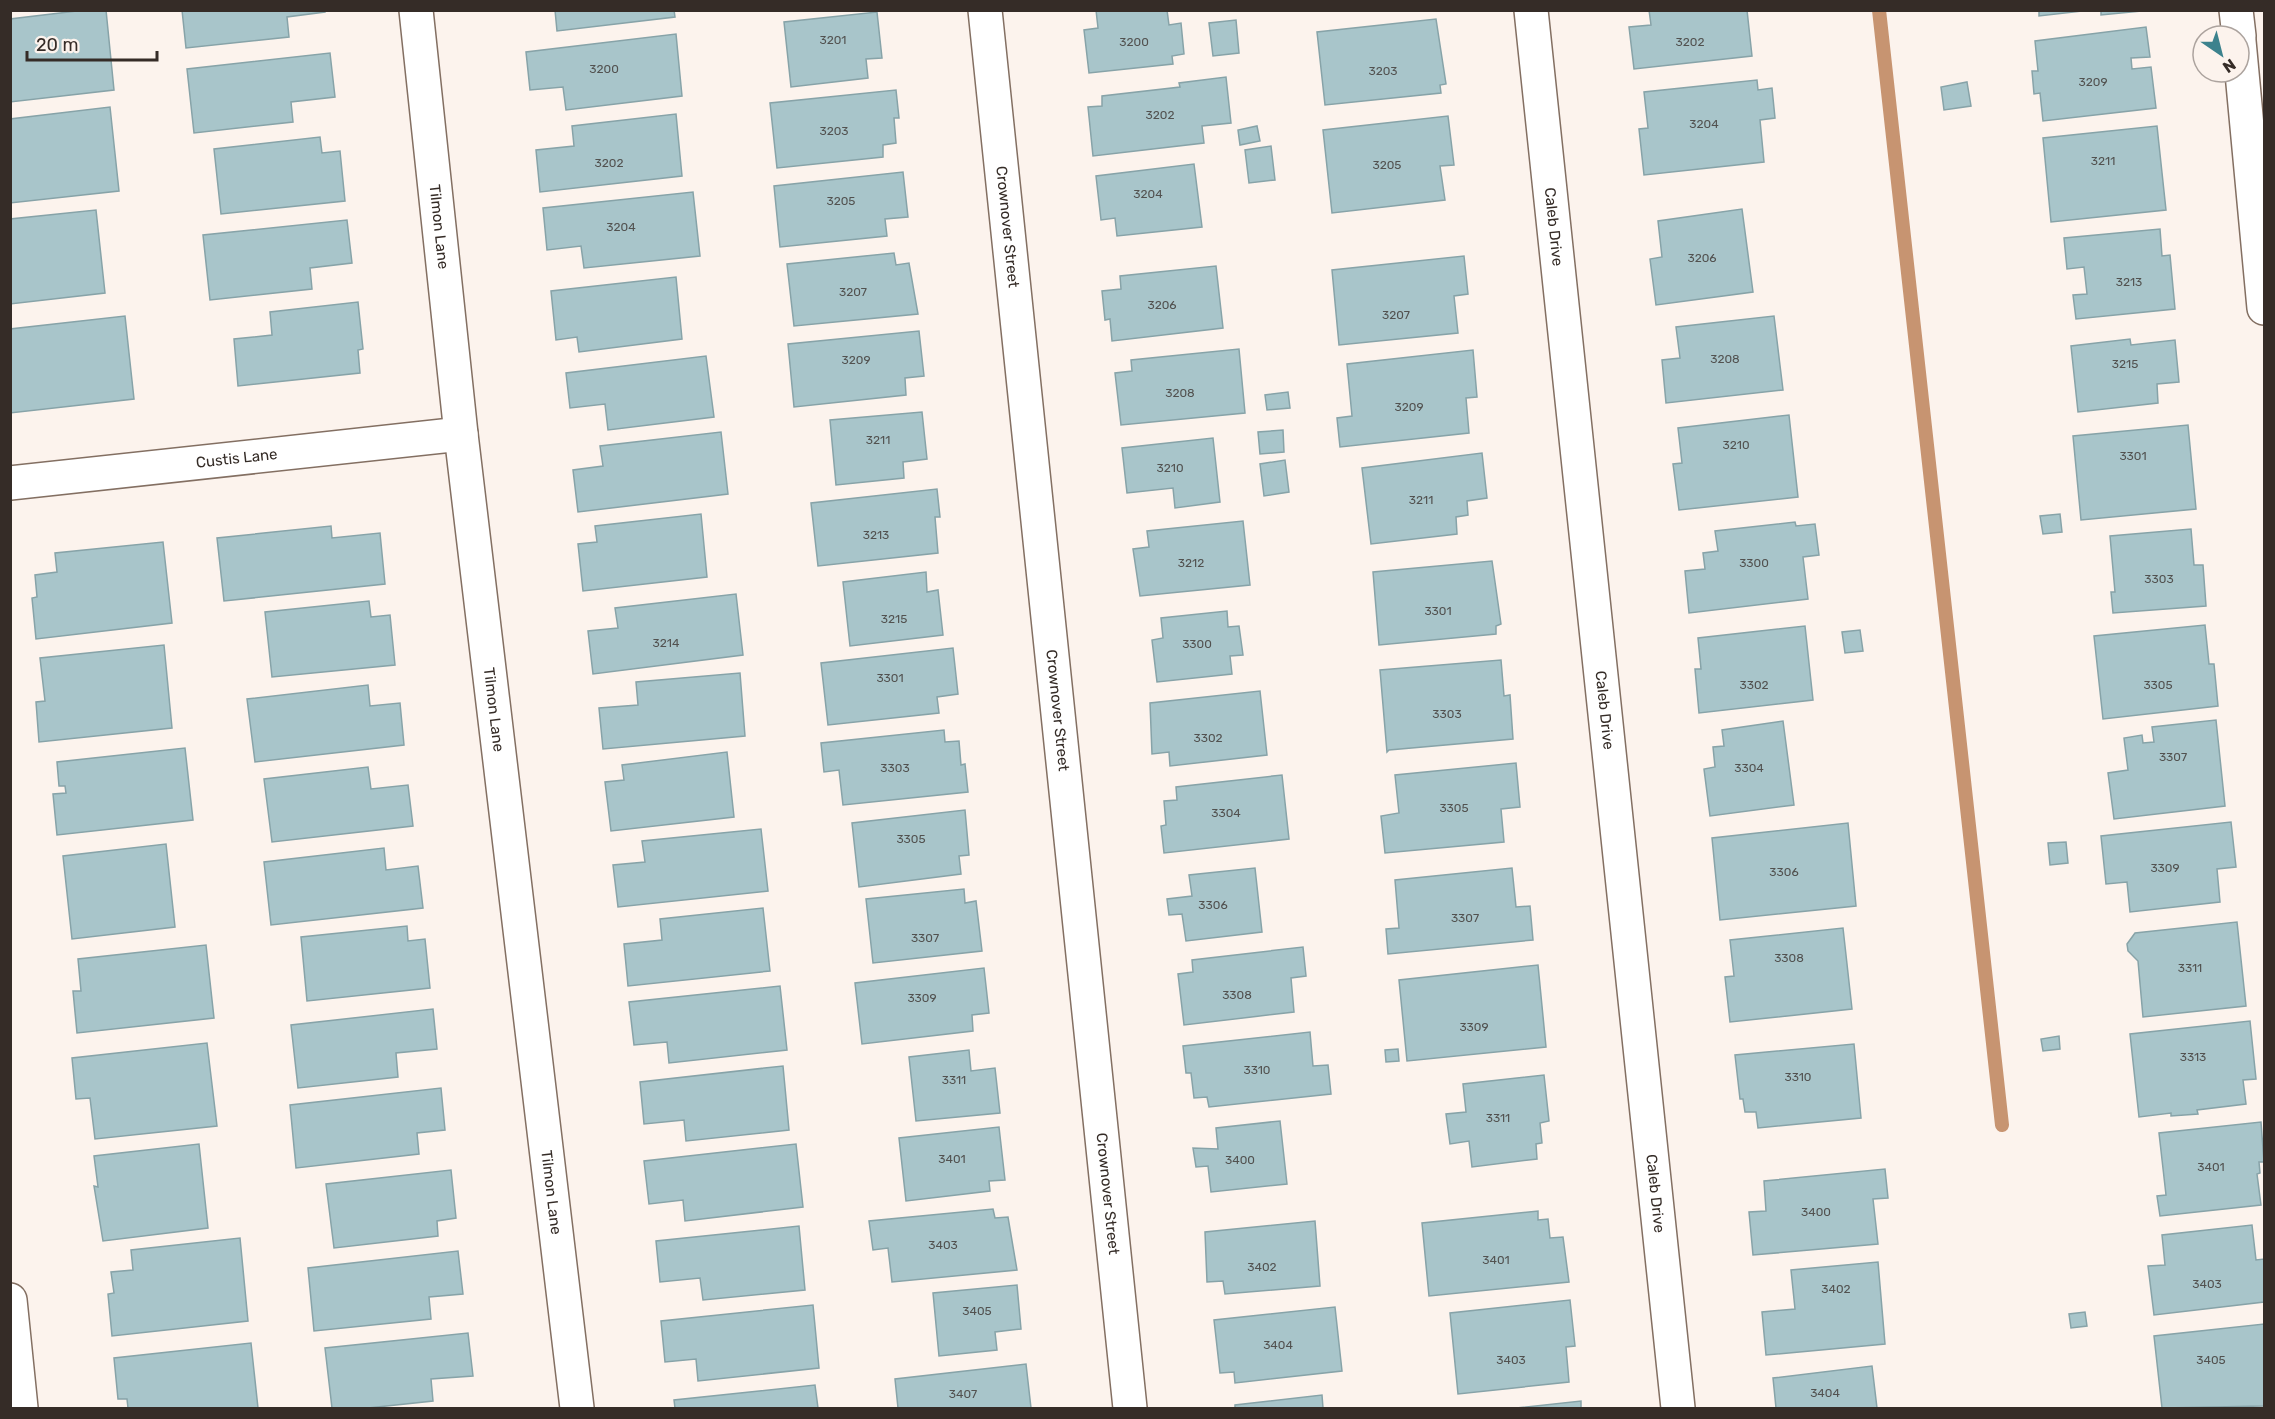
<svg xmlns="http://www.w3.org/2000/svg" width="2275" height="1419" font-family="Rubik,sans-serif">
	<rect width="100%" height="100%" fill="#fcf3ed"/>
	<g fill="none" stroke-linecap="round" stroke-linejoin="round">
		<!-- stream -->
		<polyline stroke="#c79471" stroke-width="14" points="1879,10 2002,1125"/>
	</g>
	<!-- building -->
	<g fill="#a8c5ca" stroke="#87a3a8" stroke-width="1.5">
		<polygon points="85,10 106,10 114,90 10,102 10,19"/>
		<polygon points="182,10 325,10 325,12 287,17 289,37 186,48"/>
		<polygon points="555,10 674,10 675,17 557,31"/>
		<polygon points="1096,10 1167,10 1169,25 1181,23 1184,54 1172,56 1173,64 1089,73 1084,30 1098,28"/>
		<polygon points="1649,10 1747,10 1752,56 1634,69 1629,27 1651,25"/>
		<polygon points="2039,10 2091,10 2039,16"/>
		<polygon points="2101,10 2141,10 2141,11 2101,15"/>
		<polygon points="877,12 882,58 866,59 868,78 791,87 784,22"/>
		<polygon points="1436,19 1446,84 1440,85 1441,93 1325,105 1317,32"/>
		<polygon points="1236,20 1239,53 1213,56 1209,23"/>
		<polygon points="2146,27 2150,57 2131,58 2132,69 2151,67 2156,108 2043,121 2040,93 2034,94 2032,71 2038,71 2035,41"/>
		<polygon points="676,34 682,96 566,110 563,87 530,90 526,52"/>
		<polygon points="330,53 335,97 291,102 293,122 194,133 187,69"/>
		<polygon points="1226,77 1231,123 1202,126 1204,143 1093,156 1088,107 1102,106 1102,96 1180,87 1179,83"/>
		<polygon points="1757,80 1758,90 1772,88 1775,118 1760,120 1764,162 1644,175 1639,129 1648,128 1644,92"/>
		<polygon points="1967,82 1971,106 1944,110 1941,87"/>
		<polygon points="896,90 899,118 894,118 896,143 883,145 883,157 777,168 770,103"/>
		<polygon points="110,107 119,191 10,203 10,119"/>
		<polygon points="676,114 682,176 540,192 536,150 574,146 572,126"/>
		<polygon points="1448,116 1454,165 1440,166 1445,200 1332,213 1323,130"/>
		<polygon points="1257,126 1260,141 1240,145 1238,130"/>
		<polygon points="2157,126 2166,210 2051,222 2043,138"/>
		<polygon points="320,137 322,153 340,151 345,201 221,214 214,149"/>
		<polygon points="1271,146 1275,180 1249,183 1245,150"/>
		<polygon points="1194,164 1202,227 1117,236 1115,218 1101,220 1096,176"/>
		<polygon points="903,172 908,217 885,219 887,236 780,247 774,186"/>
		<polygon points="693,192 700,256 584,268 581,246 547,250 543,208"/>
		<polygon points="1742,209 1753,292 1656,305 1650,259 1662,257 1658,221"/>
		<polygon points="96,210 105,293 10,304 10,219"/>
		<polygon points="347,220 352,263 310,268 312,289 210,300 203,235"/>
		<polygon points="2160,229 2162,256 2170,255 2175,309 2076,319 2073,295 2087,294 2084,267 2067,269 2064,238"/>
		<polygon points="894,253 896,265 909,263 918,314 794,326 787,264"/>
		<polygon points="1464,256 1468,294 1454,296 1458,333 1339,345 1332,270"/>
		<polygon points="1216,266 1223,328 1112,341 1110,319 1105,320 1102,291 1121,289 1120,276"/>
		<polygon points="676,277 682,339 579,352 577,337 556,340 551,291"/>
		<polygon points="358,302 363,349 358,350 360,373 238,386 234,339 272,335 270,312"/>
		<polygon points="125,316 134,399 10,413 10,329"/>
		<polygon points="1774,316 1783,390 1666,403 1662,360 1680,358 1676,327"/>
		<polygon points="919,331 924,376 905,378 906,395 794,407 788,344"/>
		<polygon points="2130,339 2131,345 2175,340 2179,382 2157,384 2158,403 2078,412 2071,346"/>
		<polygon points="1239,349 1245,413 1121,425 1115,373 1132,371 1131,360"/>
		<polygon points="1473,350 1477,397 1466,398 1469,433 1340,447 1337,418 1352,416 1347,364"/>
		<polygon points="706,356 714,417 608,430 605,404 570,408 566,373"/>
		<polygon points="1288,392 1290,408 1267,410 1265,395"/>
		<polygon points="922,412 927,459 903,462 904,478 836,485 830,420"/>
		<polygon points="1789,415 1798,497 1679,510 1673,464 1682,463 1678,428"/>
		<polygon points="2188,425 2196,509 2081,520 2073,436"/>
		<polygon points="1283,430 1284,452 1260,454 1258,432"/>
		<polygon points="721,432 728,494 578,512 573,470 603,466 600,446"/>
		<polygon points="1213,438 1220,502 1175,508 1173,488 1127,493 1122,448"/>
		<polygon points="1482,453 1487,498 1467,501 1468,515 1456,517 1457,534 1371,544 1362,468"/>
		<polygon points="1285,460 1289,492 1264,496 1260,464"/>
		<polygon points="937,489 940,517 935,517 938,553 818,566 811,503"/>
		<polygon points="701,514 707,577 583,591 578,544 597,542 595,526"/>
		<polygon points="2060,514 2062,532 2043,534 2040,516"/>
		<polygon points="1243,521 1250,585 1140,596 1133,549 1149,547 1147,531"/>
		<polygon points="1795,522 1796,526 1815,524 1819,555 1803,557 1808,599 1689,613 1685,571 1705,569 1703,553 1718,551 1715,531"/>
		<polygon points="331,526 332,538 380,533 385,584 224,601 217,538"/>
		<polygon points="2191,529 2194,565 2203,565 2206,606 2113,613 2111,592 2115,592 2110,536"/>
		<polygon points="163,542 172,623 36,639 32,598 37,597 35,575 57,572 55,553"/>
		<polygon points="1492,561 1501,624 1496,626 1496,634 1379,645 1373,572"/>
		<polygon points="926,572 927,592 938,590 943,635 850,646 843,582"/>
		<polygon points="736,594 743,655 593,674 588,631 618,628 615,608"/>
		<polygon points="369,601 371,617 390,615 395,665 272,677 265,612"/>
		<polygon points="1227,611 1228,627 1239,626 1243,655 1230,656 1232,674 1157,682 1152,640 1163,638 1161,618"/>
		<polygon points="2205,625 2209,664 2214,664 2218,706 2103,719 2094,636"/>
		<polygon points="1805,626 1813,700 1699,713 1695,669 1701,669 1698,638"/>
		<polygon points="1860,630 1863,651 1845,653 1842,632"/>
		<polygon points="164,645 172,728 39,742 36,702 45,701 40,658"/>
		<polygon points="953,648 958,694 937,697 939,713 828,725 821,663"/>
		<polygon points="1501,660 1504,696 1510,695 1513,739 1389,750 1387,752 1380,670"/>
		<polygon points="740,673 745,736 603,749 599,708 638,705 636,682"/>
		<polygon points="368,685 370,706 400,703 404,745 255,762 247,699"/>
		<polygon points="1260,691 1267,755 1170,766 1169,752 1152,754 1150,703"/>
		<polygon points="2216,720 2225,806 2114,819 2108,773 2128,770 2124,738 2142,735 2143,743 2154,742 2152,727"/>
		<polygon points="1783,721 1794,805 1710,816 1704,769 1715,767 1713,747 1724,746 1722,730"/>
		<polygon points="944,730 945,742 959,741 961,765 965,764 968,792 843,805 839,770 824,772 821,743"/>
		<polygon points="185,748 193,820 57,835 53,794 66,793 65,786 59,786 57,762"/>
		<polygon points="727,752 734,817 611,831 605,782 624,780 622,765"/>
		<polygon points="1516,763 1520,807 1501,809 1504,842 1385,853 1381,816 1399,813 1395,775"/>
		<polygon points="368,767 371,789 408,785 413,826 272,842 264,779"/>
		<polygon points="1282,775 1289,839 1164,853 1161,826 1166,825 1164,801 1177,800 1176,787"/>
		<polygon points="965,810 969,855 959,856 961,874 859,887 852,823"/>
		<polygon points="2231,822 2236,867 2217,869 2220,902 2130,912 2127,882 2106,884 2101,836"/>
		<polygon points="1848,823 1856,906 1720,920 1712,838"/>
		<polygon points="761,829 768,891 618,907 613,865 645,862 642,841"/>
		<polygon points="2066,842 2068,863 2050,865 2048,843"/>
		<polygon points="166,844 175,927 72,939 63,856"/>
		<polygon points="384,848 386,870 418,866 423,908 271,925 264,862"/>
		<polygon points="1255,868 1262,932 1186,941 1182,914 1169,915 1167,899 1192,896 1189,875"/>
		<polygon points="1512,868 1516,907 1530,906 1533,940 1388,954 1386,929 1399,928 1395,880"/>
		<polygon points="964,889 965,903 976,901 982,951 873,963 866,899"/>
		<polygon points="763,908 770,971 628,986 624,944 662,940 660,919"/>
		<polygon points="2237,922 2246,1006 2143,1017 2138,961 2128,951 2127,944 2135,933"/>
		<polygon points="407,926 408,941 425,939 430,988 307,1001 301,937"/>
		<polygon points="1843,928 1852,1009 1730,1022 1725,977 1734,976 1730,940"/>
		<polygon points="206,945 214,1018 77,1033 73,991 81,991 78,959"/>
		<polygon points="1303,947 1306,976 1291,978 1294,1012 1184,1025 1178,974 1193,972 1192,960"/>
		<polygon points="1538,965 1546,1047 1407,1061 1399,980"/>
		<polygon points="984,968 989,1013 972,1015 973,1031 862,1044 855,983"/>
		<polygon points="780,986 787,1050 669,1063 667,1042 634,1045 629,1002"/>
		<polygon points="433,1009 437,1049 396,1053 398,1077 298,1088 291,1025"/>
		<polygon points="2250,1021 2256,1079 2243,1080 2246,1104 2197,1110 2198,1114 2171,1116 2171,1113 2139,1117 2130,1034"/>
		<polygon points="1310,1032 1313,1066 1328,1065 1331,1094 1209,1107 1207,1097 1194,1098 1191,1073 1186,1073 1183,1046"/>
		<polygon points="2059,1036 2060,1049 2043,1051 2041,1039"/>
		<polygon points="207,1043 217,1126 95,1139 90,1098 76,1099 72,1058"/>
		<polygon points="1854,1044 1861,1118 1758,1128 1756,1112 1745,1112 1743,1099 1740,1099 1735,1055"/>
		<polygon points="1398,1049 1399,1061 1386,1062 1385,1050"/>
		<polygon points="969,1050 971,1071 995,1068 1000,1113 916,1121 909,1057"/>
		<polygon points="783,1066 789,1130 686,1141 684,1120 644,1124 640,1082"/>
		<polygon points="1544,1075 1549,1121 1540,1123 1542,1143 1536,1144 1537,1159 1472,1167 1469,1141 1450,1144 1446,1114 1466,1112 1463,1084"/>
		<polygon points="441,1088 445,1130 417,1133 419,1154 296,1168 290,1105"/>
		<polygon points="1280,1121 1287,1184 1211,1192 1208,1166 1196,1167 1193,1148 1218,1149 1216,1128"/>
		<polygon points="2261,1122 2264,1162 2259,1162 2260,1173 2257,1174 2261,1205 2160,1216 2157,1196 2166,1195 2159,1133"/>
		<polygon points="999,1127 1005,1180 989,1181 990,1191 906,1201 899,1138"/>
		<polygon points="199,1144 208,1228 103,1241 94,1186 98,1187 94,1156"/>
		<polygon points="796,1144 803,1207 685,1221 683,1200 649,1204 644,1161"/>
		<polygon points="1885,1169 1888,1198 1873,1199 1878,1244 1753,1255 1749,1212 1766,1211 1764,1181"/>
		<polygon points="451,1170 456,1218 437,1221 438,1236 334,1248 326,1184"/>
		<polygon points="993,1209 995,1218 1008,1217 1017,1270 892,1282 888,1248 873,1250 869,1221"/>
		<polygon points="1538,1211 1538,1220 1548,1219 1550,1238 1563,1237 1569,1282 1429,1296 1422,1223"/>
		<polygon points="1315,1221 1320,1286 1225,1294 1223,1281 1207,1282 1205,1232"/>
		<polygon points="2252,1225 2256,1260 2264,1259 2264,1302 2154,1315 2148,1266 2165,1265 2162,1235"/>
		<polygon points="799,1226 805,1290 703,1300 700,1278 660,1282 656,1241"/>
		<polygon points="240,1238 248,1321 112,1336 108,1294 114,1293 111,1272 133,1270 131,1250"/>
		<polygon points="458,1251 463,1294 429,1297 431,1319 314,1331 308,1268"/>
		<polygon points="1878,1262 1885,1344 1766,1355 1762,1312 1795,1309 1791,1270"/>
		<polygon points="1017,1285 1021,1329 995,1332 997,1350 939,1356 933,1293"/>
		<polygon points="1570,1300 1575,1346 1566,1347 1569,1382 1458,1394 1450,1313"/>
		<polygon points="813,1305 819,1368 698,1381 696,1359 665,1362 661,1321"/>
		<polygon points="1335,1307 1342,1371 1235,1383 1234,1372 1220,1373 1214,1320"/>
		<polygon points="2085,1312 2087,1326 2071,1328 2069,1314"/>
		<polygon points="2264,1324 2264,1406 2162,1408 2154,1336"/>
		<polygon points="468,1333 473,1376 431,1379 433,1401 368,1408 332,1408 325,1348"/>
		<polygon points="251,1343 258,1408 128,1408 127,1399 118,1399 114,1358"/>
		<polygon points="1026,1364 1031,1408 898,1408 895,1379"/>
		<polygon points="1872,1366 1877,1408 1776,1408 1773,1378"/>
		<polygon points="815,1385 818,1408 675,1408 674,1400"/>
		<polygon points="1322,1395 1323,1408 1235,1408 1235,1405"/>
		<polygon points="1581,1401 1581,1408 1516,1408"/>
	</g>
	<g fill="none" stroke-linecap="round" stroke-linejoin="round">
		<!-- minor casing -->
		<g stroke="#836f62" stroke-width="36">
			<g id="minor">
				<path id="s1" d="M416,10L461,434L577,1408"/>
				<path id="s2" d="M985,10L1130,1408"/>
				<path id="s3" d="M1531,10L1678,1408"/>
				<polyline points="2236,10 2239,36"/>
				<polyline points="2239,41 2264,308"/>
				<path id="s4" d="M10,483L461,434"/>
				<polyline points="10,1300 21,1408"/>
			</g>
		</g>
		<!-- minor -->
		<use href="#minor" stroke="#fff" stroke-width="33"/>
	</g>
	<g text-anchor="middle" dominant-baseline="central" stroke-width="6" stroke-linejoin="round" paint-order="stroke">
		<!-- number labels -->
		<g font-size="12" fill="#525250">
			<text x="833" y="40">3201</text>
			<text x="1134" y="42">3200</text>
			<text x="1690" y="42">3202</text>
			<text x="604" y="69">3200</text>
			<text x="1383" y="71">3203</text>
			<text x="2093" y="82">3209</text>
			<text x="1160" y="115">3202</text>
			<text x="1704" y="124">3204</text>
			<text x="834" y="131">3203</text>
			<text x="2103" y="161">3211</text>
			<text x="609" y="163">3202</text>
			<text x="1387" y="165">3205</text>
			<text x="1148" y="194">3204</text>
			<text x="841" y="201">3205</text>
			<text x="621" y="227">3204</text>
			<text x="1702" y="258">3206</text>
			<text x="2129" y="282">3213</text>
			<text x="853" y="292">3207</text>
			<text x="1162" y="305">3206</text>
			<text x="1396" y="315">3207</text>
			<text x="1725" y="359">3208</text>
			<text x="856" y="360">3209</text>
			<text x="2125" y="364">3215</text>
			<text x="1180" y="393">3208</text>
			<text x="1409" y="407">3209</text>
			<text x="878" y="440">3211</text>
			<text x="1736" y="445">3210</text>
			<text x="2133" y="456">3301</text>
			<text x="1170" y="468">3210</text>
			<text x="1421" y="500">3211</text>
			<text x="876" y="535">3213</text>
			<text x="1191" y="563">3212</text>
			<text x="1754" y="563">3300</text>
			<text x="2159" y="579">3303</text>
			<text x="1438" y="611">3301</text>
			<text x="894" y="619">3215</text>
			<text x="666" y="643">3214</text>
			<text x="1197" y="644">3300</text>
			<text x="890" y="678">3301</text>
			<text x="1754" y="685">3302</text>
			<text x="2158" y="685">3305</text>
			<text x="1447" y="714">3303</text>
			<text x="1208" y="738">3302</text>
			<text x="2173" y="757">3307</text>
			<text x="895" y="768">3303</text>
			<text x="1749" y="768">3304</text>
			<text x="1454" y="808">3305</text>
			<text x="1226" y="813">3304</text>
			<text x="911" y="839">3305</text>
			<text x="2165" y="868">3309</text>
			<text x="1784" y="872">3306</text>
			<text x="1213" y="905">3306</text>
			<text x="1465" y="918">3307</text>
			<text x="925" y="938">3307</text>
			<text x="1789" y="958">3308</text>
			<text x="2190" y="968">3311</text>
			<text x="1237" y="995">3308</text>
			<text x="922" y="998">3309</text>
			<text x="1474" y="1027">3309</text>
			<text x="2193" y="1057">3313</text>
			<text x="1257" y="1070">3310</text>
			<text x="1798" y="1077">3310</text>
			<text x="954" y="1080">3311</text>
			<text x="1498" y="1118">3311</text>
			<text x="952" y="1159">3401</text>
			<text x="1240" y="1160">3400</text>
			<text x="2211" y="1167">3401</text>
			<text x="1816" y="1212">3400</text>
			<text x="943" y="1245">3403</text>
			<text x="1496" y="1260">3401</text>
			<text x="1262" y="1267">3402</text>
			<text x="2207" y="1284">3403</text>
			<text x="1836" y="1289">3402</text>
			<text x="977" y="1311">3405</text>
			<text x="1278" y="1345">3404</text>
			<text x="1511" y="1360">3403</text>
			<text x="2211" y="1360">3405</text>
			<text x="1825" y="1393">3404</text>
			<text x="963" y="1394">3407</text>
		</g>
		<!-- street labels -->
		<g font-size="15" fill="#352c27" stroke="#fcf3ed">
			<text stroke="none"><textPath href="#s2" startOffset="218">Crownover Street</textPath></text>
			<text stroke="none"><textPath href="#s3" startOffset="218">Caleb Drive</textPath></text>
			<text stroke="none"><textPath href="#s1" startOffset="218">Tilmon Lane</textPath></text>
			<text stroke="none"><textPath href="#s4" startOffset="228">Custis Lane</textPath></text>
			<text stroke="none"><textPath href="#s1" startOffset="704">Tilmon Lane</textPath></text>
			<text stroke="none"><textPath href="#s2" startOffset="704">Crownover Street</textPath></text>
			<text stroke="none"><textPath href="#s3" startOffset="704">Caleb Drive</textPath></text>
			<text stroke="none"><textPath href="#s1" startOffset="1190">Tilmon Lane</textPath></text>
			<text stroke="none"><textPath href="#s2" startOffset="1190">Crownover Street</textPath></text>
			<text stroke="none"><textPath href="#s3" startOffset="1190">Caleb Drive</textPath></text>
		</g>
	</g>
	<!-- border -->
	<rect width="2275" height="1419" fill="none" stroke="#352c27" stroke-width="24"/>
	<!-- north arrow -->
	<g transform="translate(2221 54) rotate(145)"><circle r="28" fill="#fcf3ed" stroke="#aca39e" stroke-width="1.5"/>
	<path d="M0-4.5L10 22L0 15L-10 22Z" fill="#3c828d"/>
	<text y="-9" font-size="16" font-weight="bold" text-anchor="middle" fill="#352c27">N</text>
	</g>
	<!-- scale -->
	<path d="M27 51v9h130v-9" fill="none" stroke="#352c27" stroke-width="3"/>
	<text x="36" y="51" font-size="18" fill="#352c27" stroke="#fcf3ed" stroke-width="4.5" paint-order="stroke">20 m</text>
</svg>
